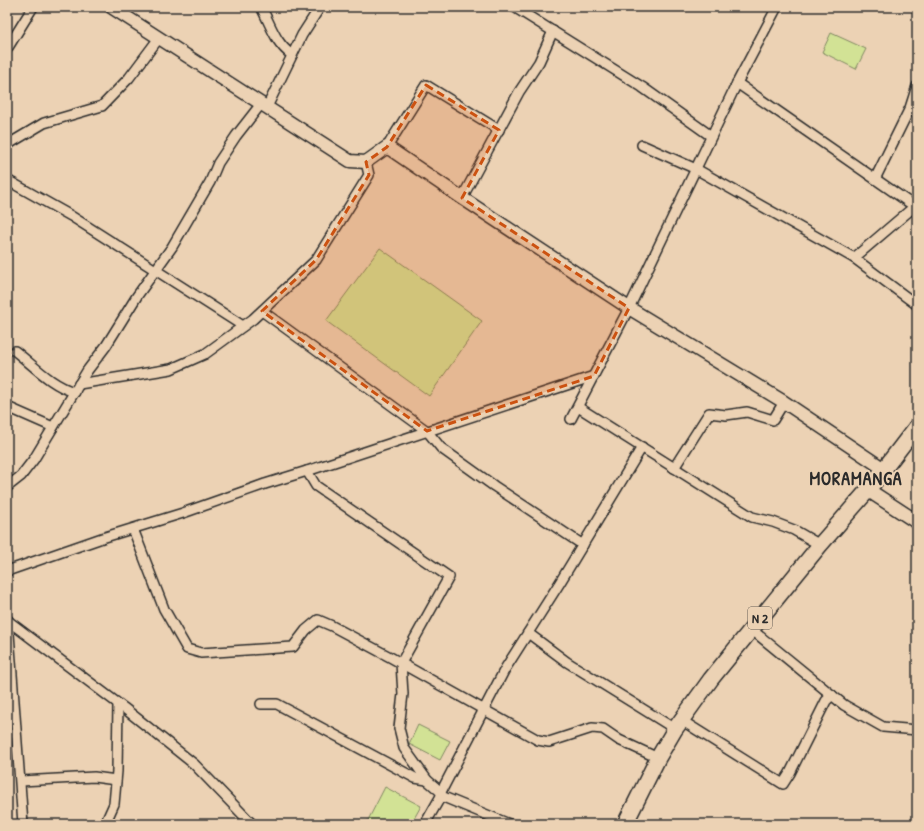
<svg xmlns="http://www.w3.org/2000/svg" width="924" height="831" font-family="'Patrick Hand',sans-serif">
	<rect width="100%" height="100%" fill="#ecd2b4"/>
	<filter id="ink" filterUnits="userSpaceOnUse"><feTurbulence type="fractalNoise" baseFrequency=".025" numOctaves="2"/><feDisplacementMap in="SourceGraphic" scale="8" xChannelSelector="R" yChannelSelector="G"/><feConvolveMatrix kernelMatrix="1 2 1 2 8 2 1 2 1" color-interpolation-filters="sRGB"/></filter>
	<g filter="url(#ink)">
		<!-- green -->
		<g fill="#d2e295" stroke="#7e8660">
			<polygon points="831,33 866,49 856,69 822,52"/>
			<polygon points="380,248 482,321 429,396 326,321"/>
			<polygon points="418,725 450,741 440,760 409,744"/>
			<polygon points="385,787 421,806 411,824 366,824"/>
		</g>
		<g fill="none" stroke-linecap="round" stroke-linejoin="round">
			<!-- minor casing -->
			<g stroke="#2b2b2b" stroke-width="12">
				<g id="minor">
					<path d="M261,7C271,25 275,43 292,55"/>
					<polyline points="514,7 642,87 711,136"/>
					<polyline points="7,49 33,7"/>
					<polyline points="737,83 917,208"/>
					<polyline points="267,107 302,35 320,7"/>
					<polyline points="7,145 44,123 102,106 129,78 159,38"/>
					<polyline points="642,145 696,169 854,258 917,305"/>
					<polyline points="387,147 426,85 499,130"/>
					<polyline points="875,179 910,108 917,86"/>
					<polyline points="7,180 71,216 243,326"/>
					<polyline points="462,198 519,92 539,62 553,31"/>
					<polyline points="854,258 915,206"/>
					<polyline points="262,311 427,431 441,448 494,486 583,545"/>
					<path d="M15,351C33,365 52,386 75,392"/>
					<polyline points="79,384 171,369 205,354 253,319 316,260 369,175 366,162"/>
					<polyline points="578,407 752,517 773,522 794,530 820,545"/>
					<polyline points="7,408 12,409 53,427"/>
					<polyline points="571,419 629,308 737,83 777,7"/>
					<polyline points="674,468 709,413 726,415 747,412 773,420 784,402"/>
					<polyline points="307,471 316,486 449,577 401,663 403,694 399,728 404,748 427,780 441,792"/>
					<polyline points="7,487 21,476 34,459 87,371 106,346 137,296 172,247 210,182 218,163 236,136 261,104"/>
					<polyline points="133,529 164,609 187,649 201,653 293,647 306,630 318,620 332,626 390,657 538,740 549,742 592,728 603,729 619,740 658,758"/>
					<polyline points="7,571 102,538 183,513 265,484 307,471 594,376"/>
					<polyline points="7,620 124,708 194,764 252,824"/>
					<polyline points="8,620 23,824"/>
					<polyline points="751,629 844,705 883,727 917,730"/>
					<polyline points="528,633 567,662 675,729"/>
					<polyline points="261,704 277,704 415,778 427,780"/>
					<polyline points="681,720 783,784 790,773 826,701 832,695"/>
					<polyline points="21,781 94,777 116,780"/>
					<polyline points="441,796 509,824"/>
					<polyline points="105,824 114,804 117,771 118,704"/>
					<polyline points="425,824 441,796 441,792 505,669 559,584 642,447"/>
				</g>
			</g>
			<!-- tertiary casing -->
			<g stroke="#2b2b2b" stroke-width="15">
				<polyline id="tertiary" points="111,7 350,161 366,162 387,147 462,198 629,308 784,402 884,469"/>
			</g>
			<!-- secondary casing -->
			<g stroke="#2b2b2b" stroke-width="16">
				<polyline id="secondary" points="868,490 917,522"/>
			</g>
			<!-- primary casing -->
			<g stroke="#2b2b2b" stroke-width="18">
				<polyline id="primary" points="625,824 658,758 675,729 711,679 820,545 868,490 917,426"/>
			</g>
			<!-- minor -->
			<use href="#minor" stroke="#ecd2b4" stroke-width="9"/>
			<!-- tertiary -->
			<use href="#tertiary" stroke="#ecd2b4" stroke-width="12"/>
			<!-- secondary -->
			<use href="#secondary" stroke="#ecd2b4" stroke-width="13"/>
			<!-- primary -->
			<use href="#primary" stroke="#ecd2b4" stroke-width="15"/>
		</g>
	</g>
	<!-- marked area -->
	<path fill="#cc5211" fill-opacity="0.2" stroke="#cc5211" stroke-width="3" stroke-dasharray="8 5" stroke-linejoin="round" d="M426,85L499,130L462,198L629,308L594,376L427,431L262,311L316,260L369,175L366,162L387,147Z"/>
	<g text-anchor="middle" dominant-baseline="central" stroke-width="4" stroke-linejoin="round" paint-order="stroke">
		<!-- shield labels -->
		<rect fill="#ecd2b4" stroke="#655d54" stroke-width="1" x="748" y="607" width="24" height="22" rx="3"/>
		<g font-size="13" font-weight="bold" fill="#2b2b2b">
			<text x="760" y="618">N 2</text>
		</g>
		<!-- district labels -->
		<g font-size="18" font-weight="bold" letter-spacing="1" fill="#2b2b2b" stroke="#ecd2b4">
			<text x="856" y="478">MORAMANGA</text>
		</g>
	</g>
	<!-- margin -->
	<rect width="924" height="831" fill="none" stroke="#ecd2b4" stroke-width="24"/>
	<rect x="12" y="12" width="900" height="807" fill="none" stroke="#2b2b2b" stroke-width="1.5" filter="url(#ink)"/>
</svg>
